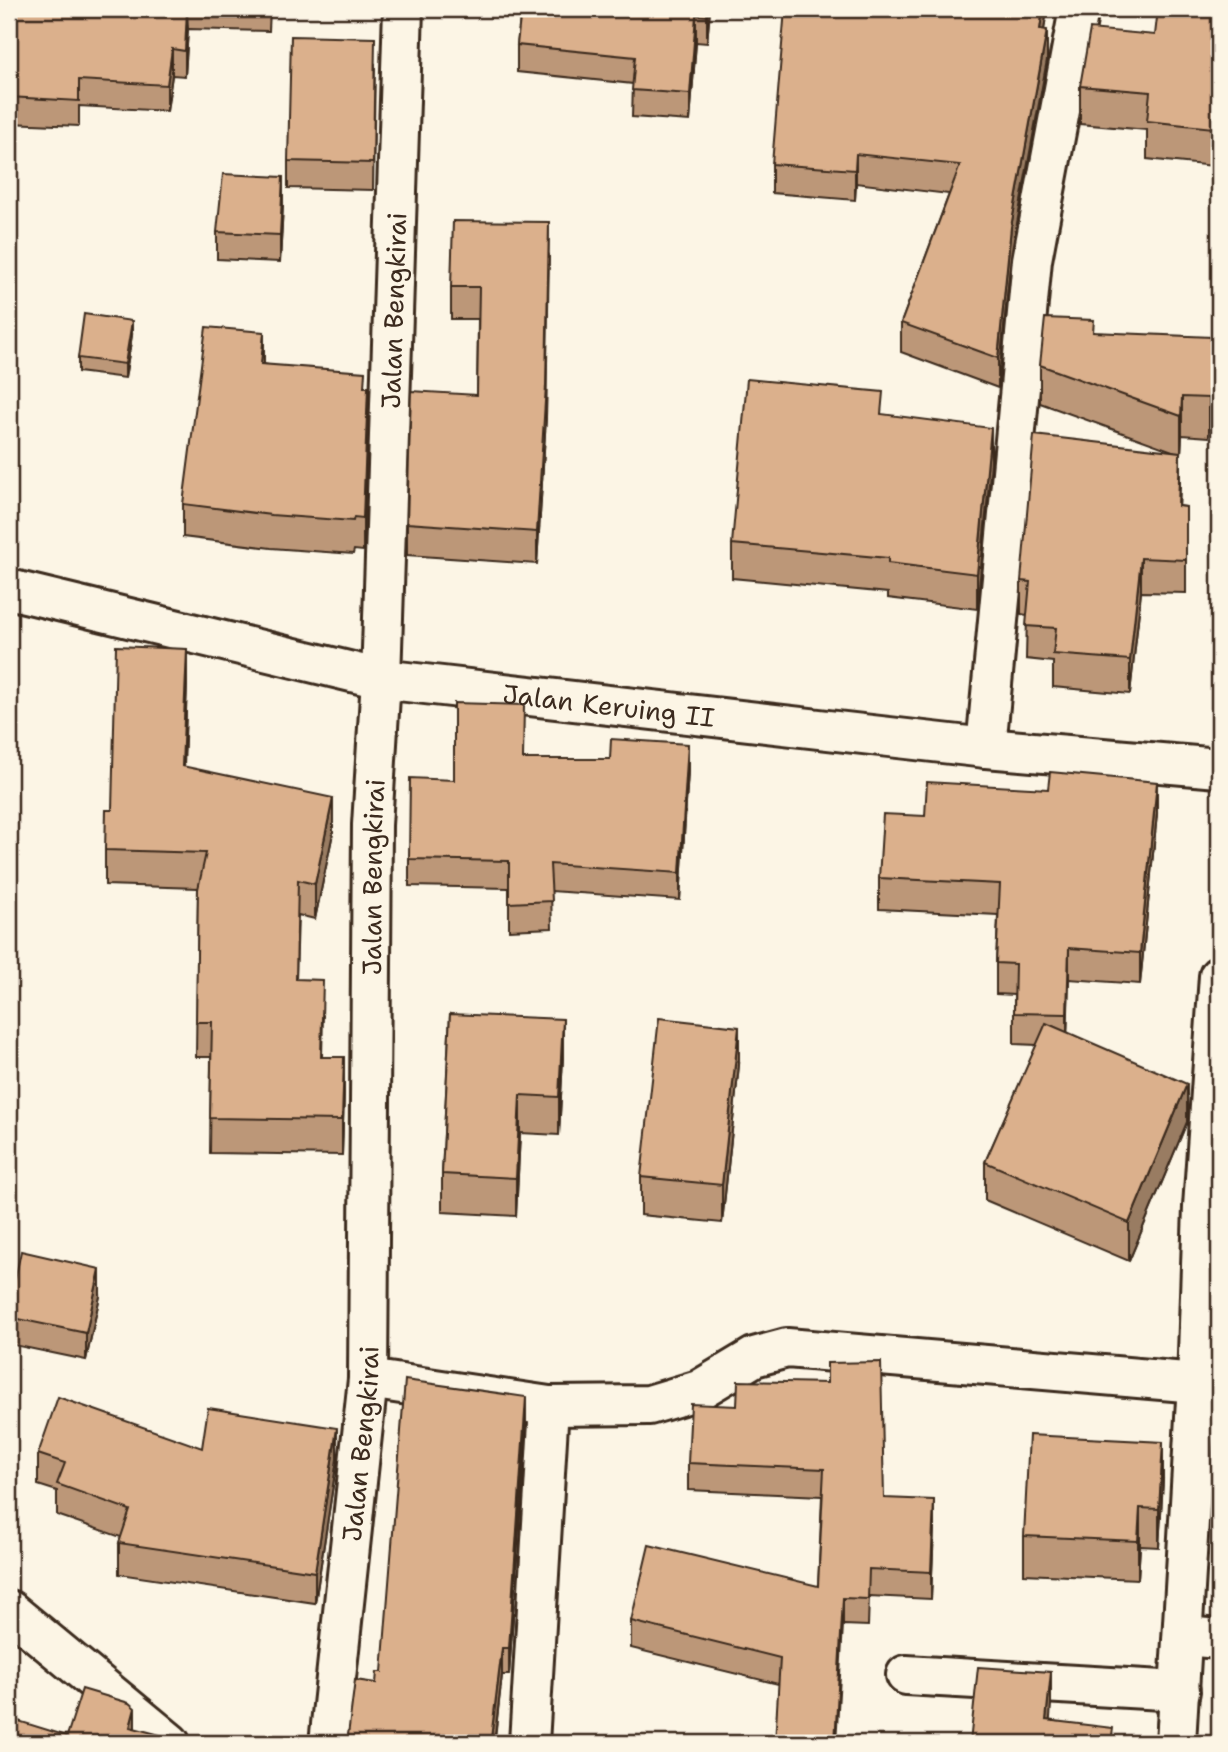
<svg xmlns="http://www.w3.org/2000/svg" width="1228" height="1752" font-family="'Shantell Sans',sans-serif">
	<rect width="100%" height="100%" fill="#fcf5e5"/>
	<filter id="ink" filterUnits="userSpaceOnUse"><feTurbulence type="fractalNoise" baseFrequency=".0143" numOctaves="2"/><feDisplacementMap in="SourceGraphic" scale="14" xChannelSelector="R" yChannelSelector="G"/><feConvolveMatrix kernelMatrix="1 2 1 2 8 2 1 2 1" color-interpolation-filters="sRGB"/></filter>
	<g filter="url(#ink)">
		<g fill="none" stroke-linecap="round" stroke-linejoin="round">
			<!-- minor casing -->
			<g stroke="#3b2a1e" stroke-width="44">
				<g id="minor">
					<path id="s1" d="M9,589L381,679L986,748L1219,768"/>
					<polyline points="986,748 1032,260 1079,9"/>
					<polyline points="368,1379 549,1406 649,1405 699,1390 754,1357 787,1348 1197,1383"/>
					<polyline points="9,1610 170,1743"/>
					<polyline points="1184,1636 1219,1639"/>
					<polyline points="906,1675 1180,1691"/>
					<path id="s2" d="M329,1743L368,1379L372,825L381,679L403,9"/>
					<polyline points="529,1743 549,1406"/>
					<polyline points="1176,1743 1197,1383 1203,1207 1219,976"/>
				</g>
			</g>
			<!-- minor -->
			<use href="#minor" stroke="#fcf5e5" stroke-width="38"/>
		</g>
		<!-- wall -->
		<g fill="#bc9778" stroke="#3b2a1e" stroke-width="2">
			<polygon points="11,9 270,9 269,31 188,29 185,76 172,75 167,111 79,106 79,126 9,123 9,39"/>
			<polygon points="521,9 710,9 707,43 696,42 690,121 632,117 633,84 517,72 517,45"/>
			<polygon points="825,9 1047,9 1044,30 1047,60 1011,256 998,388 901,352 901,323 949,194 856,183 855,200 772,193 772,164"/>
			<polygon points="1219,9 1213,166 1147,159 1147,130 1080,124 1080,86 1155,35"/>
			<polygon points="375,65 373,190 288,188 288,161"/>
			<polygon points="283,204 280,262 217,259 217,232"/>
			<polygon points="549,255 546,417 537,564 407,555 407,523 477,395 478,319 451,319 451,287"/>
			<polygon points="1094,332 1212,375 1209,437 1182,435 1181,454 1180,454 1179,506 1186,507 1186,593 1141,592 1130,694 1053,687 1053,662 1026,659 1027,615 1021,614 1021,581 1173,451 1040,403 1040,365"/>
			<polygon points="132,335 125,378 78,372 78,358"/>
			<polygon points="264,364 365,387 368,420 363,551 354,550 353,554 271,548 183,537 183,504"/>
			<polygon points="883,415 991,463 977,609 888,598 888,593 732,578 732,544"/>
			<polygon points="187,684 184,767 333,833 315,919 298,915 296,979 323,1015 322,1057 344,1093 342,1155 210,1153 211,1057 196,1057 198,888 105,885 105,850 112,810"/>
			<polygon points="523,759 688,771 680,900 551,891 552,928 509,930 509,888 409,886 409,859 454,780"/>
			<polygon points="1157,814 1140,984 1069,979 1067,1032 1187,1122 1129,1261 985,1200 985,1162 1037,1045 1014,1044 1014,995 996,994 996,963 998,915 879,909 879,878"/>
			<polygon points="450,1014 563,1057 559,1135 520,1133 516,1216 442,1212 442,1174"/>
			<polygon points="739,1065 722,1223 641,1215 641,1177"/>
			<polygon points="100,1296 86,1360 9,1344 9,1309"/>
			<polygon points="827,1363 884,1498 934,1527 931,1599 869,1596 868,1626 843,1625 778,1684 631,1648 631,1621 818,1586 822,1496 688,1490 688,1463 737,1406 827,1383"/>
			<polygon points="526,1425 509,1675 502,1675 495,1738 347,1743 382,1672"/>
			<polygon points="202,1448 337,1459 315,1603 119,1574 119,1543 121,1537 57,1515 57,1491 38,1485 38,1454"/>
			<polygon points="1163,1480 1159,1547 1140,1546 1138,1579 1024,1574 1024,1536"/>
		</g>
		<!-- shaded-wall -->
		<g fill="#997b62" stroke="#3b2a1e" stroke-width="2">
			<polygon points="187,9 188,29 185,76 185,51"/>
			<polygon points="708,9 710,9 707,43 707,16"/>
			<polygon points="1043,9 1047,9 1040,58 1040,29"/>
			<polygon points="696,15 696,42 690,121 690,94"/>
			<polygon points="1047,30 1047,60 1011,256 998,388 998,358 1011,227"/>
			<polygon points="172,49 172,75 167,111 167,85"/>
			<polygon points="1219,67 1219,105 1213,166 1213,128"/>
			<polygon points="856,154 856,183 855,200 855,170"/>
			<polygon points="283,177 283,204 280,262 280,235"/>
			<polygon points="549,222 546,417 537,564 537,532"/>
			<polygon points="132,321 132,335 125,378 125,364"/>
			<polygon points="264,332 264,366 261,364"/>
			<polygon points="1212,337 1212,375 1209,437 1209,398"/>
			<polygon points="368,387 368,420 363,551 363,518"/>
			<polygon points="1182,397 1182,435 1181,454 1181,416"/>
			<polygon points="991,428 991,463 977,609 977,574"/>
			<polygon points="1180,452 1180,486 1178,540 1178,506"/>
			<polygon points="1141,558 1141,592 1130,694 1130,660"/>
			<polygon points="187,649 187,684 182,802 182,766"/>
			<polygon points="688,744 688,771 680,900 680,873"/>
			<polygon points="1157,782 1157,814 1140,984 1140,953"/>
			<polygon points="333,798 333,833 315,919 315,884"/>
			<polygon points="1069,948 1069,979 1067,1045 1067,1014"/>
			<polygon points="563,1019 563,1057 559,1135 559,1097"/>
			<polygon points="739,1027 739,1065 722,1223 722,1185"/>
			<polygon points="344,1057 344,1093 342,1155 342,1120"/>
			<polygon points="1187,1084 1187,1122 1129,1261 1129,1223"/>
			<polygon points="520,1095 520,1133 516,1216 516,1178"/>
			<polygon points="100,1269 100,1296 86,1360 86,1333"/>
			<polygon points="526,1397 526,1425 509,1675 509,1648"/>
			<polygon points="337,1428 337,1459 315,1603 315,1572"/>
			<polygon points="1163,1442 1163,1480 1159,1547 1159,1509"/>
			<polygon points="934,1500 934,1527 931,1599 931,1572"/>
			<polygon points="1140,1508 1140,1546 1138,1579 1138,1541"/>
			<polygon points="843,1598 843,1625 836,1743 835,1743"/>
			<polygon points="502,1648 502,1675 494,1743 491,1738"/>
			<polygon points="1051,1672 1051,1705 1048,1743 1046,1720"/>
			<polygon points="135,1708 135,1743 130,1727"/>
		</g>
		<!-- building -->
		<g fill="#dbb08c" stroke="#3b2a1e" stroke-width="2">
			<polygon points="11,9 187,9 185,51 172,49 167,85 79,80 79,101 9,97 9,39"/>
			<polygon points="521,9 708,9 707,16 696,15 690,94 632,90 635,57 517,45"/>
			<polygon points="785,9 825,10 825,9 1043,9 1040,29 1047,30 1011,227 998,358 901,323 960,165 856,154 855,170 772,164"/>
			<polygon points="1158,9 1219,9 1219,67 1213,128 1147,121 1150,92 1080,86 1090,29 1155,35"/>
			<polygon points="291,36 375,38 373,163 288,161"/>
			<polygon points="223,174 283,177 280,235 217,232"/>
			<polygon points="453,221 549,222 546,385 537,532 407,523 411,391 477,395 479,287 451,287"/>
			<polygon points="84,314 132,321 125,364 78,358"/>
			<polygon points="1045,318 1094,320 1093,332 1212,337 1209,398 1182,397 1181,416 1040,365"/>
			<polygon points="206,327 264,332 261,364 365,372 364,387 368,387 363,518 354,517 353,521 271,515 183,504"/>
			<polygon points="747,379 883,392 881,414 991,428 977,574 888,563 888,558 732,544"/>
			<polygon points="1034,435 1180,452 1178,506 1186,507 1186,560 1141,558 1130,660 1053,654 1056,628 1026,626 1030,582 1021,581"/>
			<polygon points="116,646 187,649 182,766 333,798 315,884 298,880 296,979 323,980 321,1057 344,1057 342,1120 210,1118 212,1022 196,1022 198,889 206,853 105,850 106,810 112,810"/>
			<polygon points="454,703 524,705 523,759 610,759 611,739 688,744 680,873 550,864 552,901 509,903 509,861 409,859 410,778 454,780"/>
			<polygon points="1050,772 1157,782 1140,953 1069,948 1067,1014 1014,1013 1015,964 996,963 1000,884 879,878 883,814 925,816 927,782 1048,789"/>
			<polygon points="450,1014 563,1019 559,1097 520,1095 516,1178 442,1174"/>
			<polygon points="659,1018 739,1027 722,1185 641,1177"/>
			<polygon points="1046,1023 1187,1084 1129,1223 985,1162"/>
			<polygon points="21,1251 100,1269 86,1333 9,1317 9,1309"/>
			<polygon points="881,1362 884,1498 934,1500 931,1572 869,1569 868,1599 843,1598 835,1743 775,1743 780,1658 631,1621 649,1545 818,1586 824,1469 688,1463 691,1404 737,1406 738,1381 827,1383 827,1363"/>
			<polygon points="405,1380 526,1397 509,1648 502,1648 491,1738 517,1740 517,1743 347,1743 355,1680 376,1683 377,1672 382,1672"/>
			<polygon points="58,1397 202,1448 208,1408 337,1428 315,1572 119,1543 130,1510 57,1484 65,1463 38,1454"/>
			<polygon points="1029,1435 1163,1442 1159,1509 1140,1508 1138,1541 1024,1536"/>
			<polygon points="978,1667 1051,1672 1046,1720 1113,1728 1111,1743 970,1743"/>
			<polygon points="82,1689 129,1703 135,1708 130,1727 179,1740 178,1743 9,1743 9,1718 67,1736"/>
		</g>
	</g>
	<g text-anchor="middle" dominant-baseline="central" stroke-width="5" stroke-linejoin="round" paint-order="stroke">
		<!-- street labels -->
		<g font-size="26" fill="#3b2a1e" stroke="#fcf5e5">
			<text stroke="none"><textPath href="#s2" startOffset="1435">Jalan Bengkirai</textPath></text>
			<text stroke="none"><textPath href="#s1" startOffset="612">Jalan Keruing II</textPath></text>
			<text stroke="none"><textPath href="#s2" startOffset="868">Jalan Bengkirai</textPath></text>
			<text stroke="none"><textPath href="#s2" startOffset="301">Jalan Bengkirai</textPath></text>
		</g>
	</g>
	<!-- margin -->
	<rect width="1228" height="1752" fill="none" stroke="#fcf5e5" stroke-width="35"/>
	<rect x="18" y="18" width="1193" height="1717" fill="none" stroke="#3b2a1e" stroke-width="2.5" filter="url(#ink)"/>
</svg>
